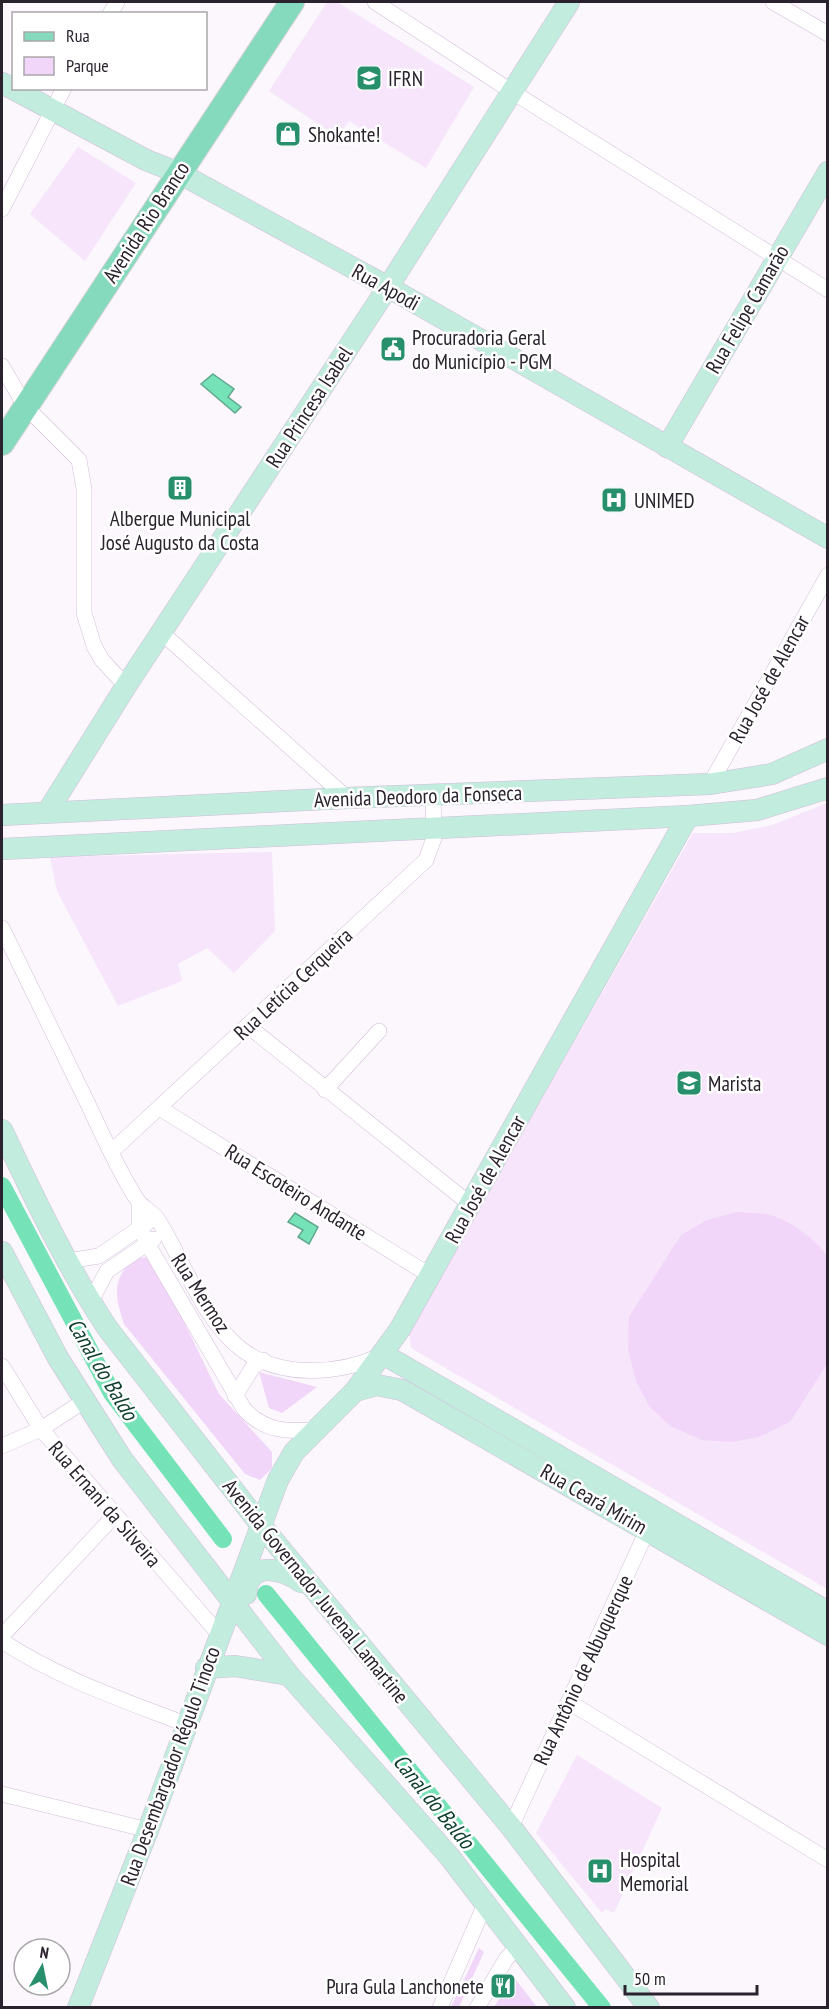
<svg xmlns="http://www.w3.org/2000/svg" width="829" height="2009" font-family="'PT Sans Narrow',sans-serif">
	<rect width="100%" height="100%" fill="#fcf7fd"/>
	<!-- built -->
	<g fill="#f6e5fb">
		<polygon points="327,2 337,2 474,87 426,168 349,121 338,137 269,91"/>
		<polygon points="78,147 136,183 85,261 30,214"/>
		<polygon points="827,803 827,1589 411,1348 409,1333 693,833 733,833 772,825"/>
		<polygon points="272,852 275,931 234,973 207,948 178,964 182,981 118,1006 57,891 50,857"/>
		<polygon points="577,1755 662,1808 614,1913 606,1909 602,1913 536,1833"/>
	</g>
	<!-- green -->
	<g fill="#f1d6f9">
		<path d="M737,1212C746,1213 756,1213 766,1214C787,1218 817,1239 828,1258L827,1364L790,1422L759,1437L732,1442L702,1440L670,1426L649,1406L636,1381L628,1349L629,1317L681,1235L707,1220Z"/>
		<path d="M135,1257L153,1258L219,1394L272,1452V1468L260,1480L245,1474L124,1324C114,1293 112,1280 135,1257Z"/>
		<polygon points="259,1372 317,1387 282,1413 269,1408"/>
		<polygon points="479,1948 484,1952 459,2007 451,2007"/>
		<polygon points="513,1976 537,2007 494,2007"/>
	</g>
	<!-- water -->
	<g fill="#76e2b7" stroke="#5fa88e" stroke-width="1.5">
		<polygon points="213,374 234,389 228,397 241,407 235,413 201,384"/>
		<polygon points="295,1213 318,1227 309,1244 298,1237 303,1230 288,1222"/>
	</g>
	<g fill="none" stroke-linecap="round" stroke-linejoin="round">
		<!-- canal -->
		<g stroke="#76e2b7" stroke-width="18">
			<polyline points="2,1186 112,1393 223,1539"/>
			<polyline points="266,1594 602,2008"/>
		</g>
		<!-- street casing -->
		<g stroke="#d3bcda" stroke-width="16">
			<g id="street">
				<polyline points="375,2 511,91 828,290"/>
				<polyline points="773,2 828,34"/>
				<polyline points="110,14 117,2"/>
				<polyline points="2,209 64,88"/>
				<polyline points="2,366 25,406 79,460 84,489 84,613 94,646 102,660 126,686"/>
				<polyline points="162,633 347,798"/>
				<polyline points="710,784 828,575"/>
				<path d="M2,928C30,985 58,1042 86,1100C102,1133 117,1169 138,1201C143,1208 153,1212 158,1220C184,1261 201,1317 241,1349C280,1379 339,1374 380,1356"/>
				<polyline points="248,1026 471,1205"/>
				<polyline points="325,1090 379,1031"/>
				<polyline points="161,1109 431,1276"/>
				<polyline points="111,1152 426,860 434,838 433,796"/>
				<path d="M139,1203V1226L147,1243L244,1409C264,1431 289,1433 317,1429"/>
				<polyline points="68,1261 99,1256 147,1223"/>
				<polyline points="90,1303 107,1271 154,1239"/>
				<polyline points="2,1366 41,1429 219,1634"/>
				<polyline points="235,1396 253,1367 263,1360"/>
				<polyline points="2,1446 41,1429 84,1401"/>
				<polyline points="2,1636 115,1515"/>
				<path d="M2,1641C58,1678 123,1700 185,1724"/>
				<polyline points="569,1702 828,1860"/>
				<polyline points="2,1794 148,1830"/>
				<polyline points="511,1827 651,1522"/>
				<polyline points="440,2008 485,1904"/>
				<polyline points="477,2008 506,1959 517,1947"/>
			</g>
		</g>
		<!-- secondary casing -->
		<g stroke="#d3bcda" stroke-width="22">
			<g id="secondary">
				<polyline points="2,83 146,160 179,173 388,287 828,538"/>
				<polyline points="667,447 828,172"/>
				<polyline points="48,811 126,686 388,287 569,2"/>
				<polyline points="2,815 347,798 710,784 772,774 828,749"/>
				<polyline points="2,849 688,816 757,810 828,788"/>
				<path d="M2,1130C34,1198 67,1267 108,1329L260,1524L511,1827L649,2008"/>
				<polyline points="2,1252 58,1358 122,1459 289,1675 449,1856 565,2008"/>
				<polyline points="383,1354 828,1612"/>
				<polyline points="355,1391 377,1385 402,1390 828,1635"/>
				<path d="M246,1594C248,1560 282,1568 301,1582"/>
				<polyline points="206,1668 235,1666 289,1675"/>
				<polyline points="78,2008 148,1830 278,1480 294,1452 355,1391 400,1329 688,816"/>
			</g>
		</g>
		<!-- primary casing -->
		<g stroke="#d4d3d5" stroke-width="26">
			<polyline id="primary" points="2,443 292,2"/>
		</g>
		<!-- street -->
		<use href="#street" stroke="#fff" stroke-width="15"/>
		<!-- secondary -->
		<use href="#secondary" stroke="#c2ecde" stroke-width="21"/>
		<!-- primary -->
		<use href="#primary" stroke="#85d9bc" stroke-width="24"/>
	</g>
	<!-- icons -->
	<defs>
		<g id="university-square" transform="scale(1.35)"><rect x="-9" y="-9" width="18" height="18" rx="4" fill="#288f6c" stroke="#fff"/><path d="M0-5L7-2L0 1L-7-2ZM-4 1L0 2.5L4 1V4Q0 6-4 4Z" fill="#fff"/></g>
		<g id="shop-square" transform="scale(1.35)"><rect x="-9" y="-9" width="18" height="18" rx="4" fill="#288f6c" stroke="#fff"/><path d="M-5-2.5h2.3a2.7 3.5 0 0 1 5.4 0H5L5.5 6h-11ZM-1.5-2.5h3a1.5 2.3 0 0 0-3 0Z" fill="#fff"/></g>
		<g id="civic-square" transform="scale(1.35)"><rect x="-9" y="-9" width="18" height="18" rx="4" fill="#288f6c" stroke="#fff"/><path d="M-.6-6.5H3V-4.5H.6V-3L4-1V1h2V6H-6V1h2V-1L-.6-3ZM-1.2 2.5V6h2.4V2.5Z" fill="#fff"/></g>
		<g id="building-square" transform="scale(1.35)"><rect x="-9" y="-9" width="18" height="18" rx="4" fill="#288f6c" stroke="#fff"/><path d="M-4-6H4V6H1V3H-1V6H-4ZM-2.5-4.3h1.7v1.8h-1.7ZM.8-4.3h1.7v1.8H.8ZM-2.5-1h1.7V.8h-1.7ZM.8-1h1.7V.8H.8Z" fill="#fff"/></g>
		<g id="hospital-square" transform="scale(1.35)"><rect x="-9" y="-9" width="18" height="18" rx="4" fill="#288f6c" stroke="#fff"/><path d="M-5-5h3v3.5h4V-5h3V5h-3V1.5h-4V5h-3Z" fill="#fff"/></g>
		<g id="school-square" transform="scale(1.35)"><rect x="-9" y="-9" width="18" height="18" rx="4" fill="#288f6c" stroke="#fff"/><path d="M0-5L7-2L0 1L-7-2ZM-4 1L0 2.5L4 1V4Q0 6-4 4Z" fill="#fff"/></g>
		<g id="restaurant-square" transform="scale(1.35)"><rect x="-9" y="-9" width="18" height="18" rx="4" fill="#288f6c" stroke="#fff"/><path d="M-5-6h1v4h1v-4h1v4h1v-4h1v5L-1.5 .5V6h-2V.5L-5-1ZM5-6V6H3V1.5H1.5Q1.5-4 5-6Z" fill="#fff"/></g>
	</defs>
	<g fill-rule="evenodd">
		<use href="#university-square" x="369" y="78"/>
		<use href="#shop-square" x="288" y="134"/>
		<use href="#civic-square" x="393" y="349"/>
		<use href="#building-square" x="180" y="488"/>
		<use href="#hospital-square" x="614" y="500"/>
		<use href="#school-square" x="689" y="1083"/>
		<use href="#hospital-square" x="600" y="1871"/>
		<use href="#restaurant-square" x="503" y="1986"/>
	</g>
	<g text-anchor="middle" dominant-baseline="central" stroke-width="5" stroke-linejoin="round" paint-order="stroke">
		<!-- poi labels -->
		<g font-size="21" fill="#2a222d" stroke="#fff" text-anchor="start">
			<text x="388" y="78">IFRN</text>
			<text x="308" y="134">Shokante!</text>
			<text x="412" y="337">Procuradoria Geral<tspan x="412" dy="24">do Município - PGM</tspan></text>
			<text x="634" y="500">UNIMED</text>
			<text x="180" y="518" text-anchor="middle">Albergue Municipal<tspan x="180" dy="24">José Augusto da Costa</tspan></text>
			<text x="708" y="1083">Marista</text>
			<text x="620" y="1859">Hospital<tspan x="620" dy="24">Memorial</tspan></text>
			<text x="484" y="1986" text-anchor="end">Pura Gula Lanchonete</text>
		</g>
		<!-- street labels -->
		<g font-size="21" fill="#2a222d" stroke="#fff">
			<text transform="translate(146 222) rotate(-57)">Avenida Rio Branco</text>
			<text transform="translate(386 287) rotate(29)">Rua Apodi</text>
			<text transform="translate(747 309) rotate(-60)">Rua Felipe Camarão</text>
			<text transform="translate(309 407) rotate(-57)">Rua Princesa Isabel</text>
			<text transform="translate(769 679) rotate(-61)">Rua José de Alencar</text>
			<text transform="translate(418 796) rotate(-2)">Avenida Deodoro da Fonseca</text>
			<text transform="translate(293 984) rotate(-43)">Rua Letícia Cerqueira</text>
			<text transform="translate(485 1179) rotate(-61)">Rua José de Alencar</text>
			<text transform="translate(296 1192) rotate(32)">Rua Escoteiro Andante</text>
			<text transform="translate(201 1293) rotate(57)">Rua Mermoz</text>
			<text transform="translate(594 1499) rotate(30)">Rua Ceará Mirim</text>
			<text transform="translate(105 1504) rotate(49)">Rua Ernani da Silveira</text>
			<text transform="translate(316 1591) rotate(51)">Avenida Governador Juvenal Lamartine</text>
			<text transform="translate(583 1670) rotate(-65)">Rua Antônio de Albuquerque</text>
			<text transform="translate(170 1766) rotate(-70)">Rua Desembargador Régulo Tinoco</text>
		</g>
		<!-- water labels -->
		<g font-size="22" font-style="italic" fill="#0e3e2d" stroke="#fff">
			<text transform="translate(103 1369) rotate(59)">Canal do Baldo</text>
			<text transform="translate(434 1801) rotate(51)">Canal do Baldo</text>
		</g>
	</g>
	<!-- border -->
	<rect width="829" height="2009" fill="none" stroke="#2a222d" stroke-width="6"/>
	<!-- legend -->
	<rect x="12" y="12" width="195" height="78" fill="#ffffff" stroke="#aaa7ab" stroke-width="1.5"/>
	<rect x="24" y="32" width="30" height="9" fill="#85d9bc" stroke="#aaa7ab" stroke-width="1.5"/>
	<text x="66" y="42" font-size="18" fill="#2a222d">Rua</text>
	<rect x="24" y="57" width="30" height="18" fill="#f1d6f9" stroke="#aaa7ab" stroke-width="1.5"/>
	<text x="66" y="72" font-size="18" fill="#2a222d">Parque</text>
	<!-- north arrow -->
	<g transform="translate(42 1967) rotate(9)"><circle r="28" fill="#ffffff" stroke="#aaa7ab" stroke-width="1.5"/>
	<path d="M0-4.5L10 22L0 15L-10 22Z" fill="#288f6c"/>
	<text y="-9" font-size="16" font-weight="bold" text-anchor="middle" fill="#2a222d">N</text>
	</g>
	<!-- scale -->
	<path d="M625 1985v9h132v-9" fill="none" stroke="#2a222d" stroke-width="3"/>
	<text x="634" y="1985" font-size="18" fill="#2a222d" stroke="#ffffff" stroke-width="4.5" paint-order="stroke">50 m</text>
</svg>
